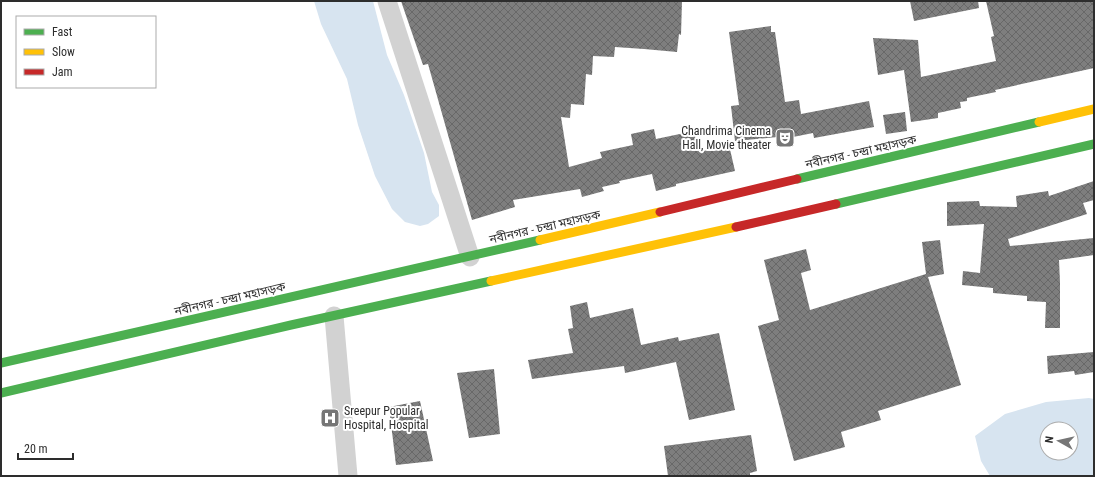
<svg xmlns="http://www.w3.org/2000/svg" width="1095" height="477" font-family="'Roboto Condensed','Noto Sans Bengali',sans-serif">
	<defs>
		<pattern id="building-cross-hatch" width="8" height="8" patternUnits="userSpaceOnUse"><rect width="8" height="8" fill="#7e7e7e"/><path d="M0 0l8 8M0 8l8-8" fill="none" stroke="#686868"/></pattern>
	</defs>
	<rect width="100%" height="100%" fill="#fff"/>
	<!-- water -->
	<g fill="#d7e4f0" fill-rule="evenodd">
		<polygon points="314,1 373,1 387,55 404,95 424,153 432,192 439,205 439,216 428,224 420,226 405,222 392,209 375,176 358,125 347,79 321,24"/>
		<path d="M1089,398L1094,399V476H990L981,461L975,436L1005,414L1046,402ZM1047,429H1071V453H1047Z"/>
	</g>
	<!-- building -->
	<g fill="url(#building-cross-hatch)">
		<polygon points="401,1 682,1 681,35 679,34 677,52 644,49 615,47 614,57 593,56 592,75 586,74 584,105 571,104 570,118 561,117 569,167 602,158 600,152 633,145 631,134 654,129 656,139 694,131 699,152 729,145 735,171 676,184 676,186 656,191 652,174 619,181 620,183 602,187 604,191 582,197 580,189 513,200 515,207 472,220 428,64 423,65"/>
		<polygon points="910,1 978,1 979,8 914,21"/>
		<polygon points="986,1 1094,1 1094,68 995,90 996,92 967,98 967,101 960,102 961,108 938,113 938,118 911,122 904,70 878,75 873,38 918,40 921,77 996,61 991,37 994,36"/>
		<polygon points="771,26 771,32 775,32 785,102 799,100 801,114 869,101 874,127 814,138 813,133 788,138 788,136 735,141 731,106 739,105 729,32"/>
		<polygon points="905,112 907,131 886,134 883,115"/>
		<polygon points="1094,181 1094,200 1083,203 1087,214 1008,239 1010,246 1094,238 1094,255 1059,260 1060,282 1060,328 1045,328 1046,302 1027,301 1027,296 993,293 993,288 962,285 963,271 980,273 984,224 947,226 947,202 979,201 980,206 1017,207 1016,196 1048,191 1049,196"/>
		<polygon points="940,240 944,274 928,277 961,385 878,411 881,420 841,432 845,447 794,461 758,326 779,320 764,260 806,249 811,270 801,273 810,310 926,274 922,242"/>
		<polygon points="587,302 590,318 633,308 641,345 678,337 679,341 719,333 735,410 689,420 676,362 625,373 624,366 532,379 528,360 573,353 568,329 573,328 570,306"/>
		<polygon points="1094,352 1094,372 1075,375 1074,371 1048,374 1047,356"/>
		<polygon points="494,369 500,434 469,438 457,373"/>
		<polygon points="420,401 433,461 396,465 389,407"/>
		<polygon points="751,435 757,471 750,473 750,476 668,476 664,446"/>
	</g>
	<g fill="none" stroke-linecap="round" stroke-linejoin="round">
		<!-- street -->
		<g stroke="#d2d2d2" stroke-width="19">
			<polyline points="387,1 470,257"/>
			<polyline points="334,316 348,476"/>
		</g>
		<!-- fast -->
		<g stroke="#4caf50" stroke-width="9">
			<polyline points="797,179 1039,122"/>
			<polyline points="836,204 1094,144"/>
			<polyline points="1,363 540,240"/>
			<polyline points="1,393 291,325 491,281"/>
		</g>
		<!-- slow -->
		<g stroke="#ffc107" stroke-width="9">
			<polyline points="1039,122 1094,109"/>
			<polyline points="540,240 660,212"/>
			<polyline points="491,281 736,227"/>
		</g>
		<!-- jam -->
		<g stroke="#c62828" stroke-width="9">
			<polyline points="660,212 797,179"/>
			<polyline points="736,227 836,204"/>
		</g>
	</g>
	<!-- icons -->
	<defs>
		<g id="theatre-square" transform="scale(1)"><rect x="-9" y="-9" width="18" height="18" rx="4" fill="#767676" stroke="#fff"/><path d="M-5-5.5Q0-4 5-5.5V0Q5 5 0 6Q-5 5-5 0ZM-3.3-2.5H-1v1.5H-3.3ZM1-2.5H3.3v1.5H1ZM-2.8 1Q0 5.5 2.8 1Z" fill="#fff"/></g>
		<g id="hospital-square" transform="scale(1)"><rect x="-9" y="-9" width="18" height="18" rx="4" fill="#767676" stroke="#fff"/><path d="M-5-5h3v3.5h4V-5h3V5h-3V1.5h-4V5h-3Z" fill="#fff"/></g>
	</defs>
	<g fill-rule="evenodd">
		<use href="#theatre-square" x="785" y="138"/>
		<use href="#hospital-square" x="330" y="418"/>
	</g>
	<g text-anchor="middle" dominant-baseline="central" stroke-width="4" stroke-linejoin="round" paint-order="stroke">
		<!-- poi labels -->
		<g font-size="12" fill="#2d2d2d" stroke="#fff" text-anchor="end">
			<text x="771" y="131">Chandrima Cinema<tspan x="771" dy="14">Hall, Movie theater</tspan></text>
			<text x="344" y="411" text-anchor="start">Sreepur Popular<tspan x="344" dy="14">Hospital, Hospital</tspan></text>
		</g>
		<!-- street labels -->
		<g font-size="12" fill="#2d2d2d" stroke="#fff">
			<text transform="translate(861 152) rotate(-13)">নবীনগর - চন্দ্রা মহাসড়ক</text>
			<text transform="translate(545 227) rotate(-13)">নবীনগর - চন্দ্রা মহাসড়ক</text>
			<text transform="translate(230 299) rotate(-13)">নবীনগর - চন্দ্রা মহাসড়ক</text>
		</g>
	</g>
	<!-- border -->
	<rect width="1095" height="477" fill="none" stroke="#2d2d2d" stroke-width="4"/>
	<!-- legend -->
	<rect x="16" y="16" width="140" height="72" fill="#ffffff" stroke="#ababab"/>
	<rect x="24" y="29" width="20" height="6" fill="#4caf50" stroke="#ababab"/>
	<text x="52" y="36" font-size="12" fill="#2d2d2d">Fast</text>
	<rect x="24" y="49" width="20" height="6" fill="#ffc107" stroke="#ababab"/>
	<text x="52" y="56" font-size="12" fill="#2d2d2d">Slow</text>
	<rect x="24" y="69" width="20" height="6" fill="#c62828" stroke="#ababab"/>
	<text x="52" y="76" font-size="12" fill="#2d2d2d">Jam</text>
	<!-- north arrow -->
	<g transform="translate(1059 441) rotate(278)"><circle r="19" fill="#ffffff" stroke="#ababab"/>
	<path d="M0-3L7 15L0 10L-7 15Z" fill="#767676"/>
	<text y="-6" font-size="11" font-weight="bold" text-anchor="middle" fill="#2d2d2d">N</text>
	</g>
	<!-- scale -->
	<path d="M18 453v6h55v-6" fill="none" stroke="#2d2d2d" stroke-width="2"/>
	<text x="24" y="453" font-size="12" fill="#2d2d2d" stroke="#ffffff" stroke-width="3" paint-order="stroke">20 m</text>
</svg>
